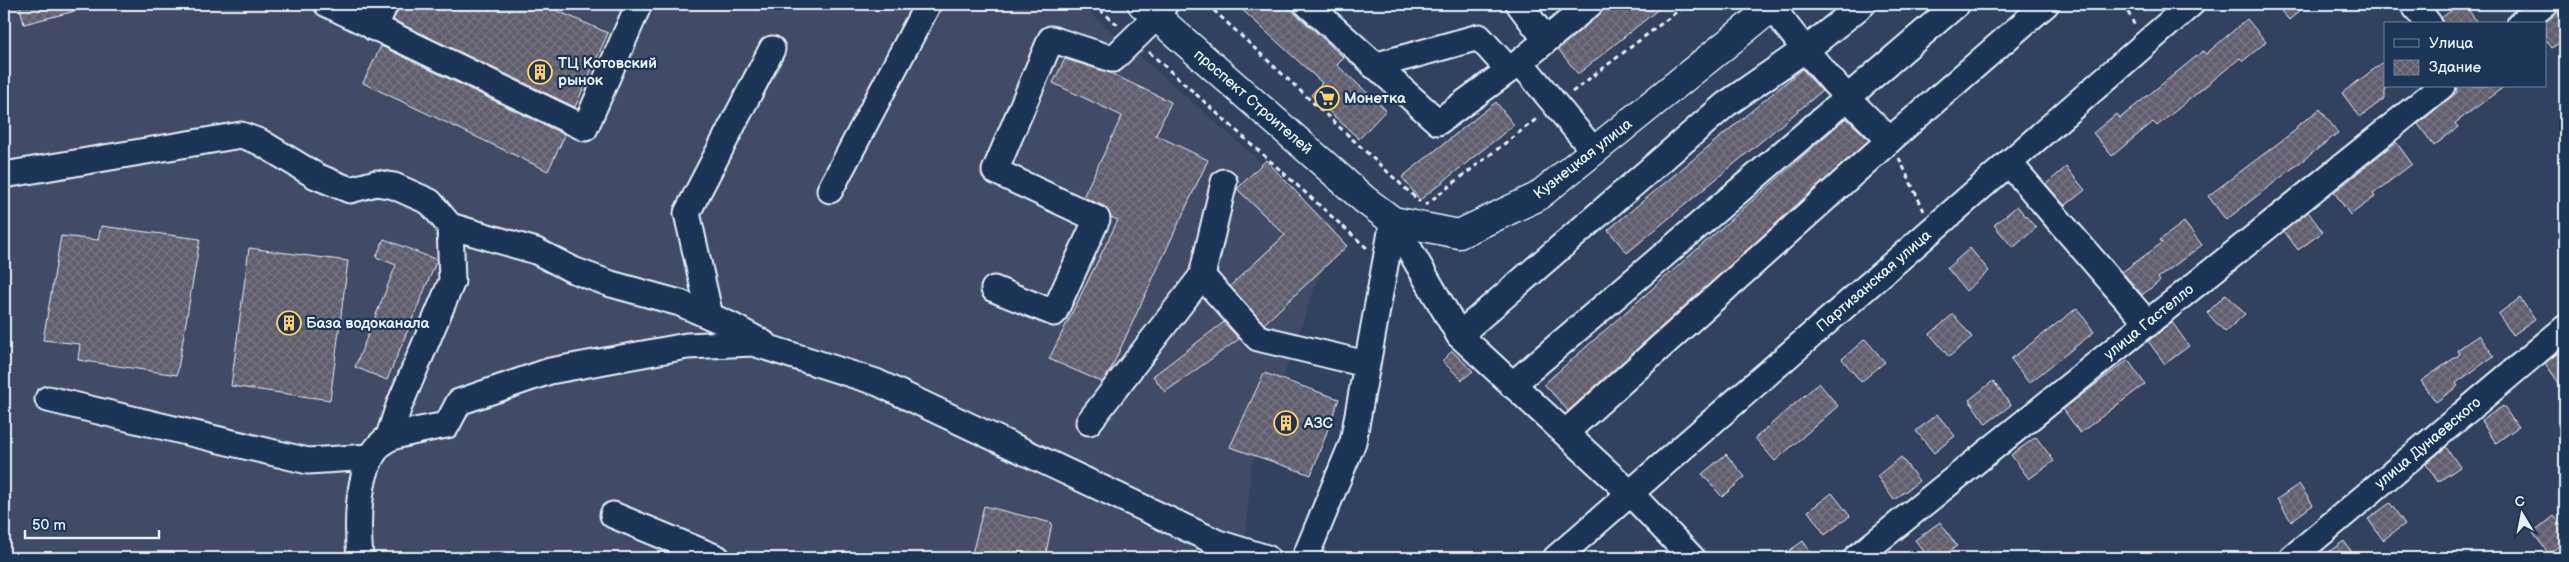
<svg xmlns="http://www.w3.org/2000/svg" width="2569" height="562" font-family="'Balsamiq Sans',sans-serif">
	<defs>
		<pattern id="building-cross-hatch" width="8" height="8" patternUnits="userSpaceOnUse" patternTransform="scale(1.25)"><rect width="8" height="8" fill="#615d6d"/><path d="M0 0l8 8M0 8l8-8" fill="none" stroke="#787583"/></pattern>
	</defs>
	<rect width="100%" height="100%" fill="#31415e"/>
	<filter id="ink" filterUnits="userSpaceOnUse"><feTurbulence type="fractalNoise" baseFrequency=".02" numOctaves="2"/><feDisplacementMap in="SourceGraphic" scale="10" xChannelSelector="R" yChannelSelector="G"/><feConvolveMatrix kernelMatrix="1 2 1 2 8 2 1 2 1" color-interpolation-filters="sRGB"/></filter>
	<g filter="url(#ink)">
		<!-- built -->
		<polygon fill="#424c65" points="4,4 1080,4 1336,228 1251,467 1244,558 4,558"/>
		<!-- building -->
		<g fill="url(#building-cross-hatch)" stroke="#e8f1f8">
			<polygon points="19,4 83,4 83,9 24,24"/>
			<polygon points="401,4 542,4 608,33 575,107 393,20"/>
			<polygon points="1236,4 1285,4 1344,58 1337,65 1386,110 1359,139 1311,95 1322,83"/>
			<polygon points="1609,4 1665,4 1578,74 1558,49 1599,15"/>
			<polygon points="2275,4 2308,4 2289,20"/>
			<polygon points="2461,4 2464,4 2479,24 2443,24 2441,18"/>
			<polygon points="2559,7 2565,15 2565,39 2552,48 2545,39 2545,22 2554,15"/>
			<polygon points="2247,19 2266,42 2243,61 2240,58 2157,126 2153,122 2112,156 2093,133 2116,114 2120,118 2203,51 2206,54"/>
			<polygon points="381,46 565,135 548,171 363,83"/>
			<polygon points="1065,59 1110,73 1171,102 1156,135 1208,160 1109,373 1102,382 1049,359 1118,220 1111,217 1104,206 1083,197 1122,116 1053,83"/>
			<polygon points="2385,61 2385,98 2360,117 2342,93"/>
			<polygon points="1802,69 1822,91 1627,253 1608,230"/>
			<polygon points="2456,86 2505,86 2455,123 2458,127 2434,146 2418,124 2457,92"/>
			<polygon points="1496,102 1514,125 1420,200 1402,177"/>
			<polygon points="2320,109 2338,133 2226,220 2208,196 2297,129 2296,127"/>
			<polygon points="1846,118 1869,140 1568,411 1544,384"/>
			<polygon points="2396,142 2412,164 2373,194 2375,197 2350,215 2334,192"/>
			<polygon points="1266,160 1347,246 1264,324 1230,286 1285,235 1237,189"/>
			<polygon points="2066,167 2085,190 2065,206 2046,184"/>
			<polygon points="2017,206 2036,228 2013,248 1994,225"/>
			<polygon points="2308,212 2323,232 2298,250 2284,231"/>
			<polygon points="2184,222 2202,245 2158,278 2160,281 2142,295 2122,272 2162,243 2160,240"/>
			<polygon points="101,226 200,239 177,375 78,360 80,344 43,340 61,236 98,240"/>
			<polygon points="384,239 437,260 387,380 355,367 396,265 376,257"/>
			<polygon points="249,248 348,261 330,400 231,386"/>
			<polygon points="1970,248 1989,271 1966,291 1947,268"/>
			<polygon points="2226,294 2245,314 2225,332 2207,313"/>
			<polygon points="2520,298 2535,320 2513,335 2498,314"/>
			<polygon points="2077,308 2094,332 2029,383 2011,359"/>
			<polygon points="1953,314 1972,337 1949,357 1930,334"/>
			<polygon points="1224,322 1239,339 1165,392 1153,376"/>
			<polygon points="2172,322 2189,346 2165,364 2148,341"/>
			<polygon points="2479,335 2494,356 2456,383 2458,386 2436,402 2421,381 2460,354 2457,350"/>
			<polygon points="1865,339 1885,362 1861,382 1842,359"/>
			<polygon points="2565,348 2565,392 2545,363"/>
			<polygon points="1452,351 1473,371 1462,380 1442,361"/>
			<polygon points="2128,360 2145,384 2080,433 2063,409"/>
			<polygon points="1264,373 1339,399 1311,475 1230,447"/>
			<polygon points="1993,381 2011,405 1986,424 1969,400"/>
			<polygon points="1819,383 1838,406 1775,461 1755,438"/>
			<polygon points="2503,406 2518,427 2496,443 2481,421"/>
			<polygon points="1937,414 1955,436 1934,453 1916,431"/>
			<polygon points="2036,437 2054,461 2029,479 2011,455"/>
			<polygon points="2446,447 2460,467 2438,482 2426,464"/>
			<polygon points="1726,454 1745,477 1722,497 1702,474"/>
			<polygon points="1901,457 1919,481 1894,500 1877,476"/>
			<polygon points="2299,484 2313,505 2291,521 2277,499"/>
			<polygon points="1832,493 1850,516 1825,535 1808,511"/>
			<polygon points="2390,503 2405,524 2383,540 2368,519"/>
			<polygon points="984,506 1052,523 1045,558 971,558"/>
			<polygon points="2554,516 2565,531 2565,541 2549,554 2533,533"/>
			<polygon points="1940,522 1957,546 1941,558 1929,558 1915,540"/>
			<polygon points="1803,541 1815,558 1779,558"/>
			<polygon points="2344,541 2356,558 2320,558"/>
		</g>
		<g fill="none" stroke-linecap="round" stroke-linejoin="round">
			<!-- minor casing -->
			<g stroke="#e8f1f8" stroke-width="29">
				<g id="minor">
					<polyline points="327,4 585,128 639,4"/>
					<polyline points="1307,4 1438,122 1520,62 1590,4"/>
					<polyline points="1519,4 1546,40"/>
					<polyline points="2413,4 2429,24"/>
					<path d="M1772,7C1808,56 1845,98 1890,140"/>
					<polyline points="2520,24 2545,4"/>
					<polyline points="374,28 385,4"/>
					<polyline points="1520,62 1594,151"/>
					<polyline points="1374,66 1479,37 1509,70"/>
					<polyline points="2009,163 2148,324"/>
					<polyline points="4,175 241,135 260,142 316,176 350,190 376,183 394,186 430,202 450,226"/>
					<polyline points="830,190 928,4"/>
					<polyline points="1393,221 1459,335 1631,494 1692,558"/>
					<polyline points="1202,276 1258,338 1366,364"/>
					<polyline points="994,289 1054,313 1097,219 995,171 1051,39 1113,59 1156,17 1165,4"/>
					<polyline points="710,316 687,213 772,49"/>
					<polyline points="1459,335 1725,105 1817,41 1863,4"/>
					<polyline points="1512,385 1957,4"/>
					<polyline points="48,399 308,461 370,457"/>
					<polyline points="1089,422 1202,276 1224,182"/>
					<polyline points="1565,433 1890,140 2046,4"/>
					<polyline points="388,439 399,406 452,281 450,226 536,251 573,270 611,284 680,303 730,325 763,343"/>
					<polyline points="613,515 717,558"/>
					<path d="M360,558C357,525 356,464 384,441C391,435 435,427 447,425L459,402L550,371L687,346L753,343L876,382L1218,543L1267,558"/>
					<polyline points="1305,558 1353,442 1393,221"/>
					<polyline points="1556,558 2191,4"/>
					<polyline points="1856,558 2442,86"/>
					<polyline points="2292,558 2565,328"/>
				</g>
			</g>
			<!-- major casing -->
			<g stroke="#e8f1f8" stroke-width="31">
				<polyline id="major" points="1142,4 1365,200 1393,221 1459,234 1537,197 1776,4"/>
			</g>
			<!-- path -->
			<g stroke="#e8f1f8" stroke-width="3" stroke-dasharray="5 4" stroke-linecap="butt">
				<polyline points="1093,4 1118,25"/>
				<polyline points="1207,4 1420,202"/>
				<polyline points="2124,4 2135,26"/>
				<polyline points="1149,52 1368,249"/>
				<polyline points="1572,92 1687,4"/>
				<polyline points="1899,158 1924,211"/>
				<polyline points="1425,205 1539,117"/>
			</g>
			<!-- minor -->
			<use href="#minor" stroke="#1d3557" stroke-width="25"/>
			<!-- major -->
			<use href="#major" stroke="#1d3557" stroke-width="28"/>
		</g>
	</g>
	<!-- icons -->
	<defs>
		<g id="building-ring" transform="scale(1.25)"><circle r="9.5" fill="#1d3557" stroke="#ffd166" stroke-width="1.5"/><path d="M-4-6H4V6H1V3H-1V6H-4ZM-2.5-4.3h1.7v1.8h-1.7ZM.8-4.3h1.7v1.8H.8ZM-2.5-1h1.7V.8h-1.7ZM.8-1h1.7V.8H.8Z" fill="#ffd166"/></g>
		<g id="supermarket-ring" transform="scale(1.25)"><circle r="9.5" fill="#1d3557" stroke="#ffd166" stroke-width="1.5"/><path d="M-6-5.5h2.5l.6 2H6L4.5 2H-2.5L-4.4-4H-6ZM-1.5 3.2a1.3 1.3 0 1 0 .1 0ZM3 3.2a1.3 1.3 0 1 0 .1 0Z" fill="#ffd166"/></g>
	</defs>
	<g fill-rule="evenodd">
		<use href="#building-ring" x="540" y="72"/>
		<use href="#supermarket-ring" x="1327" y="98"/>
		<use href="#building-ring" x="289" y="323"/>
		<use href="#building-ring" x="1286" y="423"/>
	</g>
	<g text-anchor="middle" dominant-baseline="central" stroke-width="4.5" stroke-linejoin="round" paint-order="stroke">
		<!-- poi labels -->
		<g font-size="15" font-weight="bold" fill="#e8f1f8" stroke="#1d3557" text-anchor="start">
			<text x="558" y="63">ТЦ Котовский<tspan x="558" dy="17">рынок</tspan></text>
			<text x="1344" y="98">Монетка</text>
			<text x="306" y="323">База водоканала</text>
			<text x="1304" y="423">АЗС</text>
		</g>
		<!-- street labels -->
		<g font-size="15" fill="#e8f1f8" stroke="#1d3557">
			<text transform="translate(1253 102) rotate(41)">проспект Строителей</text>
			<text transform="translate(1583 159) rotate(-38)">Кузнецкая улица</text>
			<text transform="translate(1874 281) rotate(-41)">Партизанская улица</text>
			<text transform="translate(2149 322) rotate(-39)">улица Гастелло</text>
			<text transform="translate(2428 443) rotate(-40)">улица Дунаевского</text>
		</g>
	</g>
	<!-- margin -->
	<rect width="2569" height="562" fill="none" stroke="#1d3557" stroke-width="20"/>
	<rect x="10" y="10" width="2549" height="542" fill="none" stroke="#e8f1f8" stroke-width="2" filter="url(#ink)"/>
	<!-- legend -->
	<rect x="2384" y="22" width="162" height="65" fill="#1d3557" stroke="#6e8097"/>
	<rect x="2394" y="39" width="25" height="8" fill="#1d3557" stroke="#6e8097"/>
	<text x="2429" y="48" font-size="15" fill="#e8f1f8">Улица</text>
	<rect x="2394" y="60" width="25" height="15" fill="url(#building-cross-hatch)" stroke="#6e8097"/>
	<text x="2429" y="72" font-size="15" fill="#e8f1f8">Здание</text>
	<!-- north arrow -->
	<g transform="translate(2522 514) rotate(350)" stroke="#1d3557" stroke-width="4" paint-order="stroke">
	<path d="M0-4L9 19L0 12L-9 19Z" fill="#e8f1f8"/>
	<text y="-8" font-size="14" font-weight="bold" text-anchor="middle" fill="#e8f1f8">С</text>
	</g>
	<!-- scale -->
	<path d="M25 530v8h134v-8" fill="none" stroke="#e8f1f8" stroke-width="2.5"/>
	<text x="32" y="530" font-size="15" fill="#e8f1f8" stroke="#1d3557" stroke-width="4" paint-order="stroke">50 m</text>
</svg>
